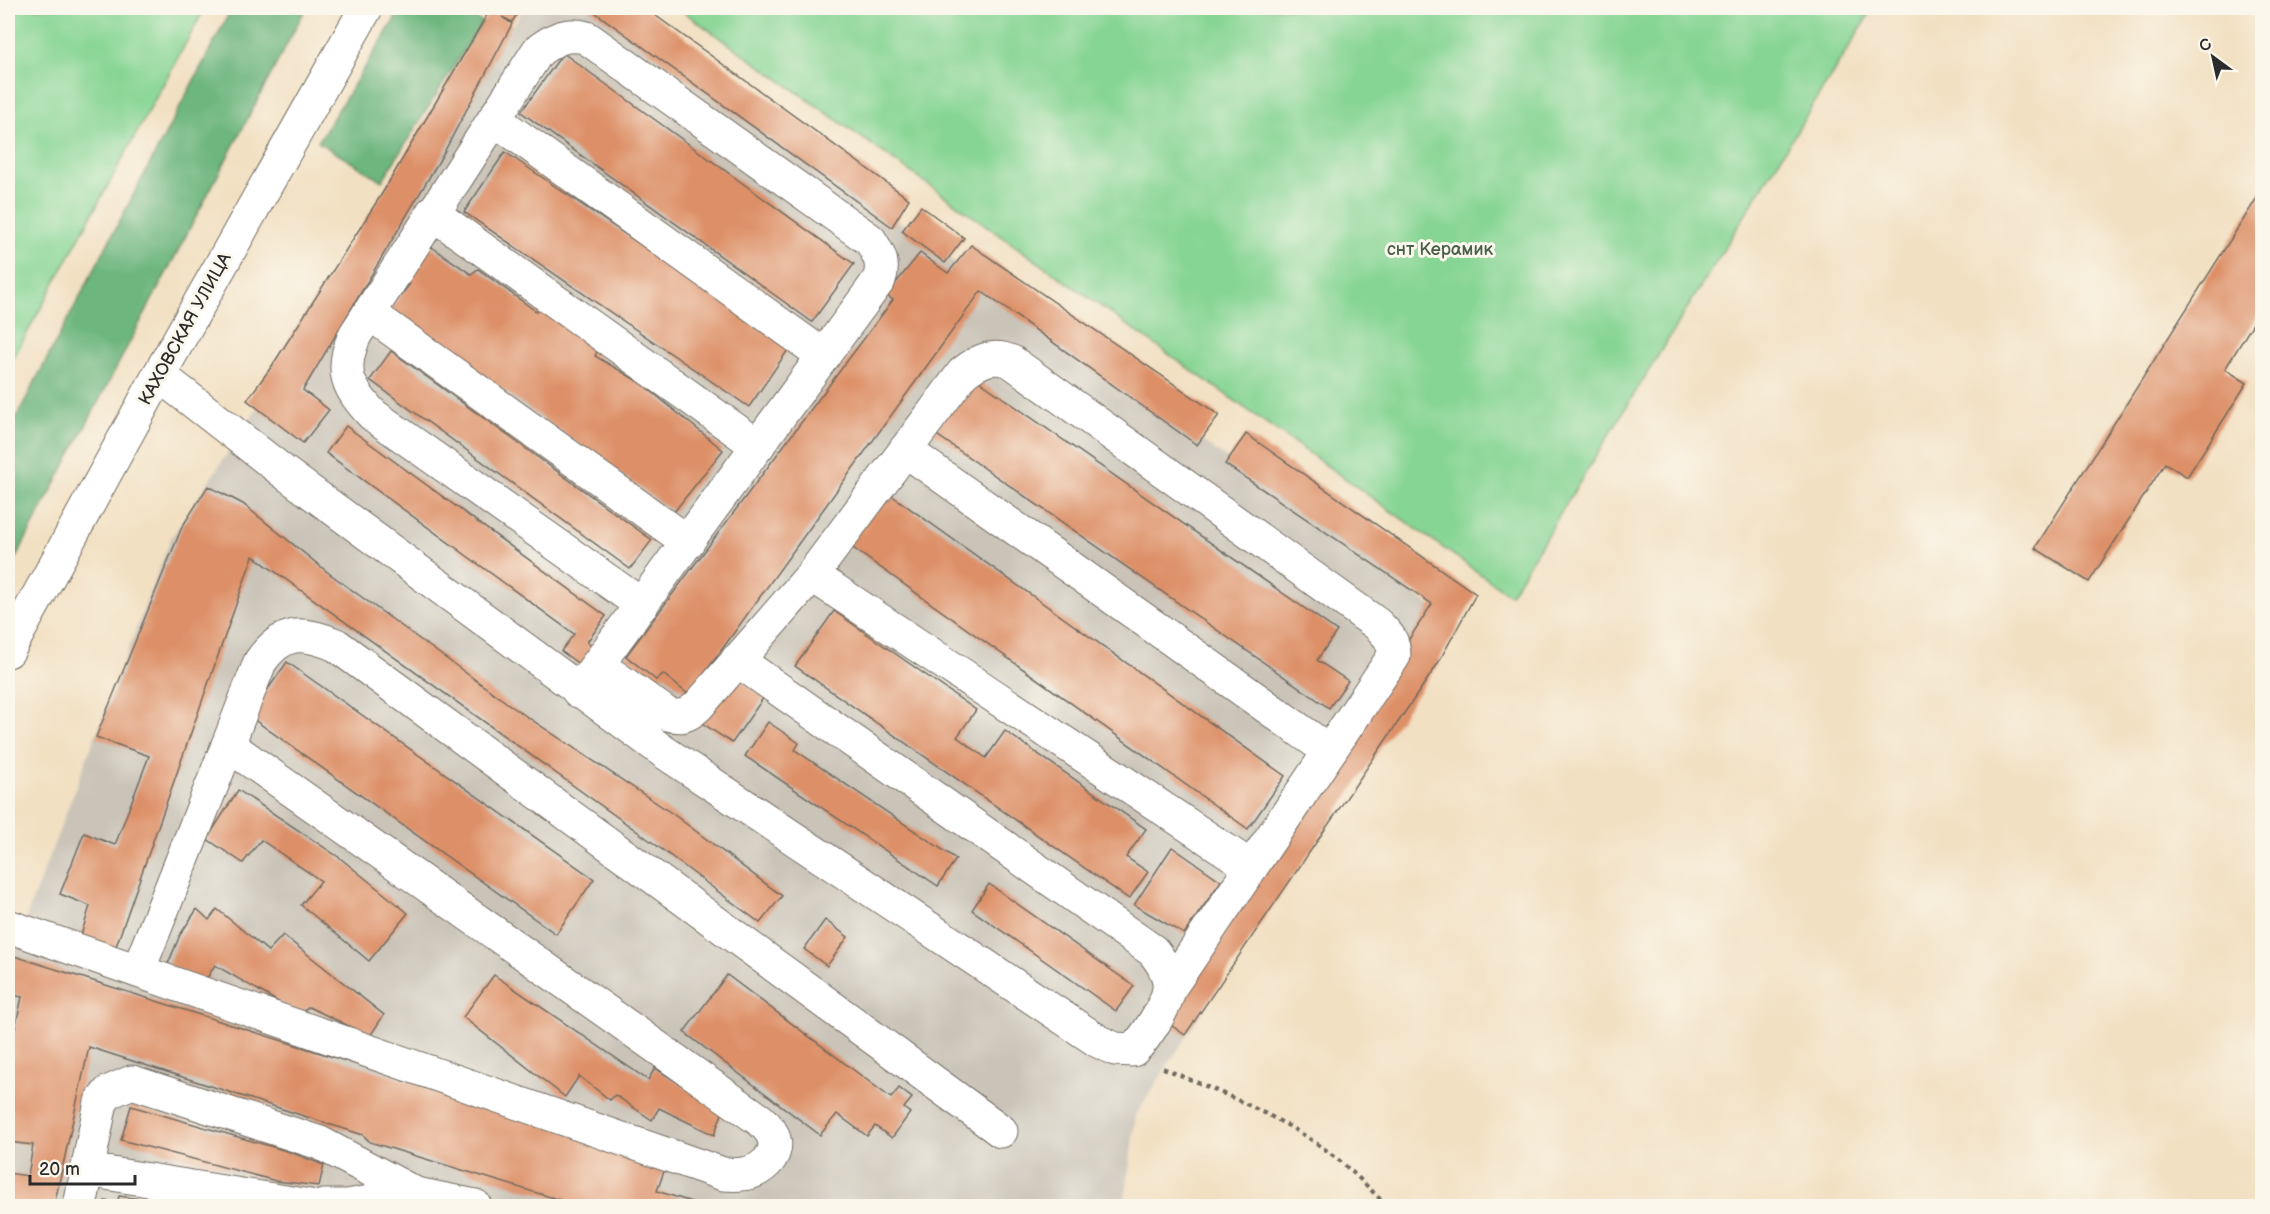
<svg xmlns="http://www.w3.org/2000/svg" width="2270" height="1214" font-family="'Balsamiq Sans',sans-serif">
	<rect width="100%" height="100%" fill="#fbf7ec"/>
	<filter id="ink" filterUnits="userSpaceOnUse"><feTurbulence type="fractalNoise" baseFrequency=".0167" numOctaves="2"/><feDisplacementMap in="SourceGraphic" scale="12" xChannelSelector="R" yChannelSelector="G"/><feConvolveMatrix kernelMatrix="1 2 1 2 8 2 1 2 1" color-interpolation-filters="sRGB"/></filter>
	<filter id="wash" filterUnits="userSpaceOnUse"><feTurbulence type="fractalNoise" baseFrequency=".008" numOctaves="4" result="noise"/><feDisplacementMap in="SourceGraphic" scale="24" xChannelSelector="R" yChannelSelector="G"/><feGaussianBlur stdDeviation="1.35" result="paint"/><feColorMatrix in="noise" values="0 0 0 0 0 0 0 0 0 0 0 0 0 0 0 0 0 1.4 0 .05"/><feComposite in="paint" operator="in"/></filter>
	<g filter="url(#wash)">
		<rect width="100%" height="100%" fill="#f2e0c2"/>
		<!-- industrial -->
		<polygon fill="#c9c3b8" points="524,8 603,8 1452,621 1136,1115 1124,1206 8,1206 8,987 14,949 171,538"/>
		<!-- green -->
		<g fill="#87d594" stroke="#598060" stroke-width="1.5">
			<polygon points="8,8 205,8 8,368"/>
			<polygon points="678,8 1873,8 1510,595"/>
		</g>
		<!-- forest -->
		<g fill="#6db67e" stroke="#4c7054" stroke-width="1.5">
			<polygon points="232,8 306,8 8,573 8,433"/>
			<polygon points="402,8 459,8 482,22 382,181 318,142"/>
		</g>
		<g id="blocks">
			<!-- building -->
			<g fill="#dd9068">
				<polygon points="491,8 521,8 512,22 502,17 512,24 442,156 303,390 329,410 303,443 247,400 272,366 383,192"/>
				<polygon points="589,8 645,8 909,199 892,227"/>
				<polygon points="563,53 854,264 812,322 521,112"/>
				<polygon points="505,152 790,347 749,407 464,212"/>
				<polygon points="2262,190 2262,309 2225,369 2247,383 2187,477 2165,463 2089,582 2035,548"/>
				<polygon points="921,206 964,238 945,263 902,231"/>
				<polygon points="426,243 471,274 478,269 537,312 540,307 599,348 595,356 641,383 723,450 674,512 390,309 410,284 401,278"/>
				<polygon points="971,245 1219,415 1197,445 981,291 689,695 663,674 656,680 626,656 893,300 886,295 920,253 948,273"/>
				<polygon points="391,351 652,540 630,569 370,380"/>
				<polygon points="973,377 1337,631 1317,660 1348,681 1329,708 934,433"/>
				<polygon points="346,426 606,616 587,642 596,650 583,667 561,651 574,634 326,453"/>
				<polygon points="1246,434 1476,594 1437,665 1185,1035 1161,1018 1432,604 1225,464"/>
				<polygon points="208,486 243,504 330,574 514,708 673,814 782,896 760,923 652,842 253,556 113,955 78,945 90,906 60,894 84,833 115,845 149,756 96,737 182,527"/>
				<polygon points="884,490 1285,776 1248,829 846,543"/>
				<polygon points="834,611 976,710 957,737 986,758 1005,731 1146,829 1126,857 1148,872 1129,899 795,666"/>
				<polygon points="287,662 594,879 556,934 249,716"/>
				<polygon points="732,675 764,697 732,743 699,721"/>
				<polygon points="768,722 799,743 795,750 956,859 938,886 745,756"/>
				<polygon points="238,790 340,858 408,913 369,961 301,905 321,881 261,840 243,863 207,839"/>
				<polygon points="1172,847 1221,881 1184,934 1134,905"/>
				<polygon points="989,884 1134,986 1116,1011 972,910"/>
				<polygon points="197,909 209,920 217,909 268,951 283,935 384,1015 370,1036 309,1007 299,1014 215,965 204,983 168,964 180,935"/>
				<polygon points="825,920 848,937 827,966 804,949"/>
				<polygon points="8,954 667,1163 657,1191 704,1206 580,1206 370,1142 363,1135 89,1047 54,1206 8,1206 8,1173 28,1176 33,1145 8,1142 8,1061 22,997 8,994"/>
				<polygon points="494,975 648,1080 655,1068 723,1111 714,1135 659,1108 652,1120 615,1095 610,1100 579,1076 565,1097 463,1017"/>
				<polygon points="727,975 891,1098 899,1088 912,1098 904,1108 910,1113 892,1138 875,1126 867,1136 837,1114 820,1135 684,1032"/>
				<polygon points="131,1106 290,1152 324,1165 319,1186 276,1181 121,1140"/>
				<polygon points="119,1196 183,1205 183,1206 104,1206 105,1201 117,1204"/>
			</g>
		</g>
	</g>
	<g filter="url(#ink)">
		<use href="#blocks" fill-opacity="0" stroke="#716a60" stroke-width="1.5"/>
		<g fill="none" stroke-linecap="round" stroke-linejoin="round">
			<!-- minor casing -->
			<g stroke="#716a60" stroke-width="35">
				<g id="minor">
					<polyline points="494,119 824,356"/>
					<polyline points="432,213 758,446"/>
					<polyline points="369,313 688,542"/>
					<path d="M159,375L285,473L664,752L1098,1041L1115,1049L1133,1050C1146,1038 1165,1008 1169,990C1171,976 1161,961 1153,951L737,660"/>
					<polyline points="905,450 1329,751"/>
					<polyline points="812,575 1251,867"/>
					<path d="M598,665L667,714C681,718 687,716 698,706L812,575L963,373C978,361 993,353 1012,362L1377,624C1388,635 1394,640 1394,656L1169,989"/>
					<path d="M578,691L879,280C885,264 879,254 870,240L587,38C567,32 554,39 538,51L355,335C339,371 347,387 373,415L642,605"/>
					<path d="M8,926L723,1174C729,1174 736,1175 742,1174C759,1173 779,1157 774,1139C772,1131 766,1125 760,1120L228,745L260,662C282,630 303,631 336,645L1001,1131"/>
					<polyline points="138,971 228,745"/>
					<polyline points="87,1170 310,1206"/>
					<polyline points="80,1206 101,1102 109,1092 132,1082 320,1143 416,1194 475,1206"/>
					<polyline points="324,1206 347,1206 416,1194"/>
				</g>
			</g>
			<!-- major casing -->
			<g stroke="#716a60" stroke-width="35">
				<polyline id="major" points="8,651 159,375 366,8"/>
			</g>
			<!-- path -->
			<path stroke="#716a60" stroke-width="4" stroke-dasharray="4.5 4.5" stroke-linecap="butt" d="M1163,1068C1217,1091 1271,1112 1319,1145C1344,1162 1366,1185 1387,1206"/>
			<!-- minor -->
			<use href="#minor" stroke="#fff" stroke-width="33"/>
			<!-- major -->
			<use href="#major" stroke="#fff" stroke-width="33"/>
		</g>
	</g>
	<g text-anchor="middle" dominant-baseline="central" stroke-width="6" stroke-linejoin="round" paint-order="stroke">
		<!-- park labels -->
		<g font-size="18" fill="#475e4a" stroke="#fbf7ec">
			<text x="1440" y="249">снт Керамик</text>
		</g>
		<!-- street labels -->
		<g font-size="18" fill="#2b2b2b" stroke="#fbf7ec">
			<text transform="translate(185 329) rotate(-61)">КАХОВСКАЯ УЛИЦА</text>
		</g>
	</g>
	<!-- margin -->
	<rect width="2270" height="1214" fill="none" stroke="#fbf7ec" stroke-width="30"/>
	<!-- north arrow -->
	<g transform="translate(2213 57) rotate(327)" stroke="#fbf7ec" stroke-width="4.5" paint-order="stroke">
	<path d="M0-4.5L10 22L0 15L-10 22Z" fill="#2b2b2b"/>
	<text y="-9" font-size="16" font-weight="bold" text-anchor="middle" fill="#2b2b2b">С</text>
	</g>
	<!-- scale -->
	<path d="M30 1175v9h105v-9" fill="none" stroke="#2b2b2b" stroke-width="3"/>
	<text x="39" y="1175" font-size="18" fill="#2b2b2b" stroke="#fbf7ec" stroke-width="4.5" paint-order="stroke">20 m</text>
</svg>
